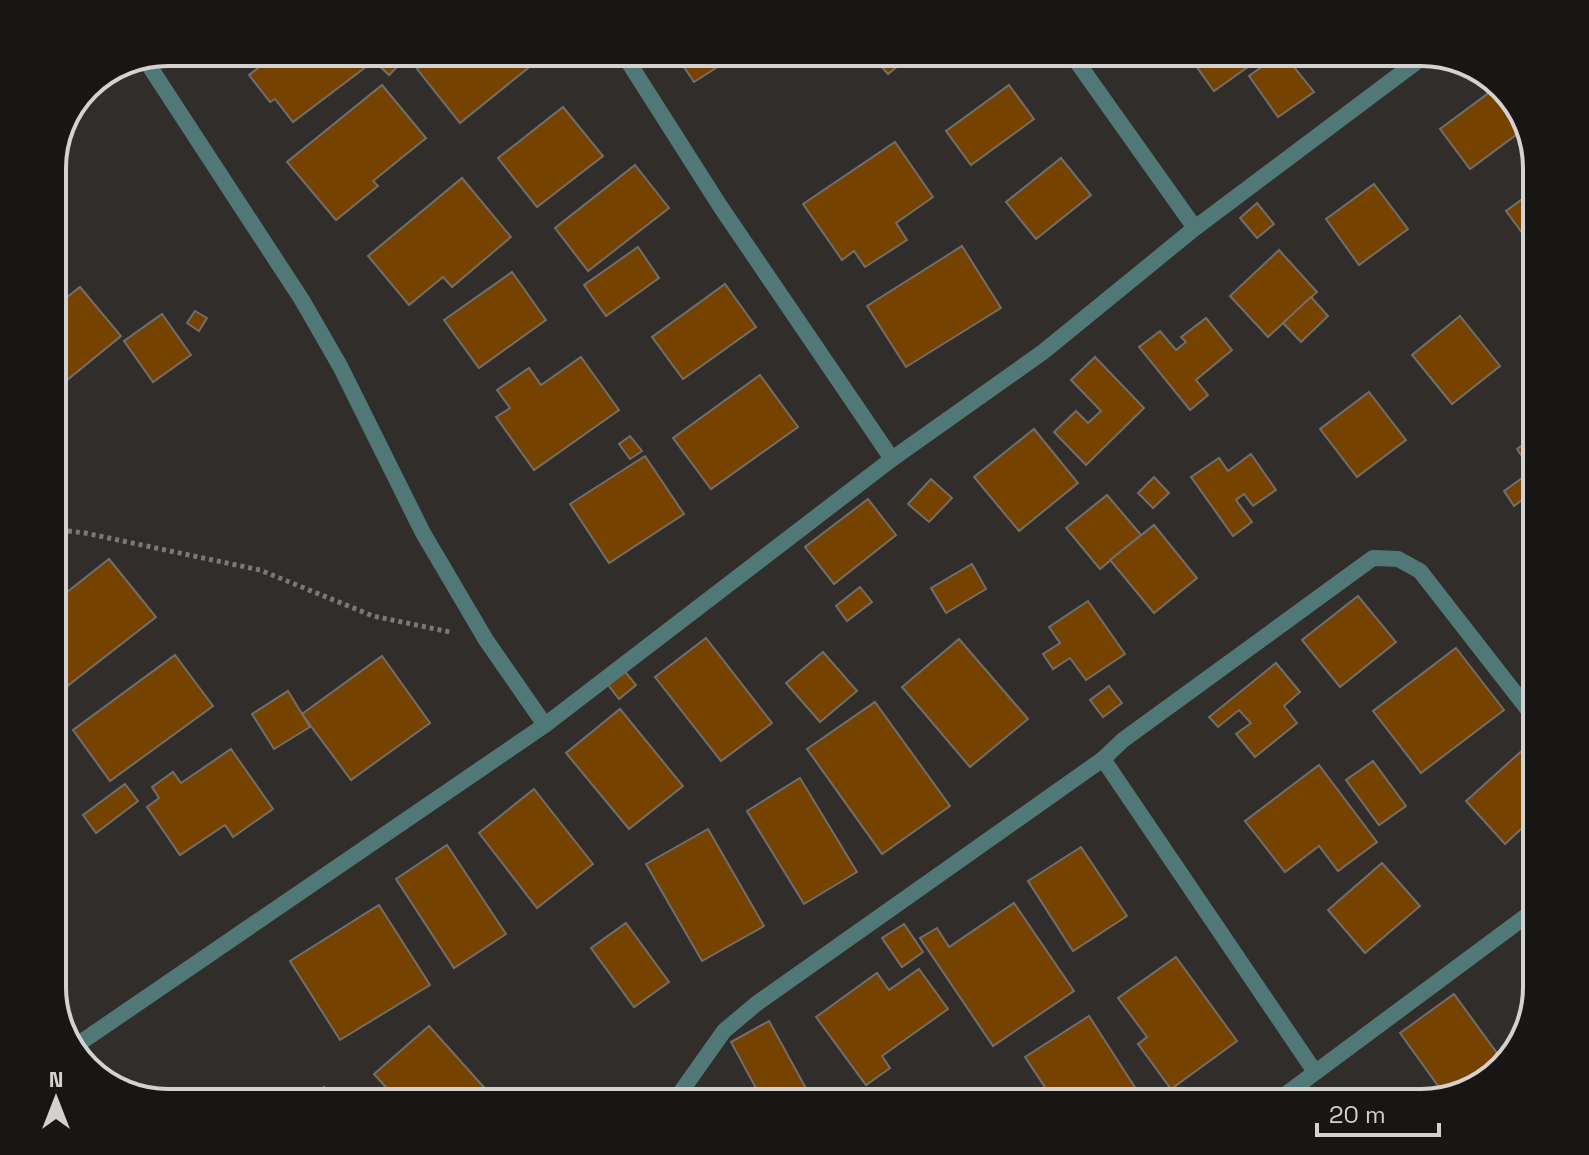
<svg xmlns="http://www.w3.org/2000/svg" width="1589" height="1155" font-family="'Space Grotesk',sans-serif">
	<rect width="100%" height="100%" fill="#302d2b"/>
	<!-- building -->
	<g fill="#754200" stroke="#716e6c" stroke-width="2">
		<polygon points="279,52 363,52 371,63 293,122 275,99 270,102 249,75"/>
		<polygon points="378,52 395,52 403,61 389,75 372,59"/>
		<polygon points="438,52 548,52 460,123 417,69"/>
		<polygon points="674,52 741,52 694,82"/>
		<polygon points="869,52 915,52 888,74"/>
		<polygon points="1186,52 1269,52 1214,91"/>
		<polygon points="1282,52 1314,92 1278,117 1249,76"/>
		<polygon points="1475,70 1491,76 1484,81"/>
		<polygon points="382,85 426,138 373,181 378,186 336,220 287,162"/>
		<polygon points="1009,85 1034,119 971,165 946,131"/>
		<polygon points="1490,92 1520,132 1470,169 1440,129"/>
		<polygon points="563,107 603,156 537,207 498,158"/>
		<polygon points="895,142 933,197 896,223 907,240 865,267 854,251 842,260 803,204"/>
		<polygon points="1061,158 1091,195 1036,239 1006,202"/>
		<polygon points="635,165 669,208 588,271 555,228"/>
		<polygon points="462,178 511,237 452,287 443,277 409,305 368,256"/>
		<polygon points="1374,184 1408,229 1359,265 1326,219"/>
		<polygon points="1537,188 1537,253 1506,211"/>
		<polygon points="1257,203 1274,224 1257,238 1240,218"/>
		<polygon points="962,246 1001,308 906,367 867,306"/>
		<polygon points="638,247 659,278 606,316 584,285"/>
		<polygon points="1279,250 1317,292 1268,337 1230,296"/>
		<polygon points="512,272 546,320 479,368 444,320"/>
		<polygon points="725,284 756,327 683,379 652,337"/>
		<polygon points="80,287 121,336 56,389 52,384 52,309"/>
		<polygon points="1311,297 1328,316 1301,342 1283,323"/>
		<polygon points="195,311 207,318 199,331 187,323"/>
		<polygon points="162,314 191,355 153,382 124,341"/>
		<polygon points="1460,316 1500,366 1452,404 1412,355"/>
		<polygon points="1206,318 1232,350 1196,380 1208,395 1190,410 1139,347 1160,331 1176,350 1186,342 1181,337"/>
		<polygon points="581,357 619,410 534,470 496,417 510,408 497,390 529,368 541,385"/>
		<polygon points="1095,357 1144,408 1086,465 1054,432 1076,411 1088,423 1101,411 1071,380"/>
		<polygon points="760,375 798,427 711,489 673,438"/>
		<polygon points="1369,392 1406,440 1357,477 1320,429"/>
		<polygon points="1034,429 1078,483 1019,531 974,477"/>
		<polygon points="1537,434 1537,512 1526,497 1514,506 1504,491 1532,471 1517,449"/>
		<polygon points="630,436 642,451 630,459 619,444"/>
		<polygon points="1251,454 1276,490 1253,506 1244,494 1236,500 1252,522 1233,536 1191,477 1219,458 1228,471"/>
		<polygon points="645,456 684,514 609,563 570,504"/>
		<polygon points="1154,477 1169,493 1153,508 1138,493"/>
		<polygon points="931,479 952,498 929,522 908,504"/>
		<polygon points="1107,495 1141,535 1100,569 1066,528"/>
		<polygon points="868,499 896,535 834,584 805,547"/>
		<polygon points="1154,525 1197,578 1154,613 1110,560"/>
		<polygon points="109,559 156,617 66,687 52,670 52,604"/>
		<polygon points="972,564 986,589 946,613 931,588"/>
		<polygon points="860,587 872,602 847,621 836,606"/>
		<polygon points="1358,596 1396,642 1340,687 1302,640"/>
		<polygon points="1088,601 1125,654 1086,680 1070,658 1053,669 1043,654 1060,643 1049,627"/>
		<polygon points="706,638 772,723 721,761 655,677"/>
		<polygon points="959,639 1028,719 970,767 902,687"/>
		<polygon points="1456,648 1504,710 1421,773 1373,711"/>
		<polygon points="823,652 857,691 820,722 786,683"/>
		<polygon points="175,655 213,706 110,781 73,730"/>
		<polygon points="382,656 430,723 351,780 302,714"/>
		<polygon points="1276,663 1300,692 1284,706 1297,723 1255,757 1236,734 1251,723 1239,710 1218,727 1209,717"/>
		<polygon points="622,668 636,685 619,699 605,681"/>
		<polygon points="1109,686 1122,703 1103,717 1090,700"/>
		<polygon points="288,691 310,727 274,749 252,714"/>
		<polygon points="875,702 950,806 882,854 807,749"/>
		<polygon points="620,709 683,786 629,829 566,753"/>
		<polygon points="1526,747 1537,758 1537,814 1505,844 1466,801"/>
		<polygon points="231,749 273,809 233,837 225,825 180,855 147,807 159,798 152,787 173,772 181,783"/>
		<polygon points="1373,761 1406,806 1379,825 1346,780"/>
		<polygon points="1319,765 1377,842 1338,871 1319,846 1285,872 1245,821"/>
		<polygon points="800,778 857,872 804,904 747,811"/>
		<polygon points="125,784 138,801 96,833 83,815"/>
		<polygon points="534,789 593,864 537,908 479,833"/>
		<polygon points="708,829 764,926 702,961 646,864"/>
		<polygon points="447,845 506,934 454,968 396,879"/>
		<polygon points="1081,847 1127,916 1073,951 1028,881"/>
		<polygon points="1382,863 1420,906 1365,953 1328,910"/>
		<polygon points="1014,903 1074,991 993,1046 920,938 937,928 949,947"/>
		<polygon points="379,905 430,985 340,1040 290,961"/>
		<polygon points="626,923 669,982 634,1007 591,948"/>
		<polygon points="904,924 923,952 902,967 882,938"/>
		<polygon points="1176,957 1237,1041 1171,1089 1138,1044 1147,1037 1118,998"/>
		<polygon points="919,969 948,1009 882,1056 890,1068 866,1085 816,1017 877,973 889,990"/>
		<polygon points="1454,994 1505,1064 1464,1093 1446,1097 1400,1033"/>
		<polygon points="1089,1016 1145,1103 1051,1103 1054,1101 1025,1057"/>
		<polygon points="769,1021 814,1103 764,1103 731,1042"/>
		<polygon points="429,1026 489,1093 477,1103 400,1103 374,1074"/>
		<polygon points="324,1087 334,1103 299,1103"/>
		<polygon points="1387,1091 1397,1103 1372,1103"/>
		<polygon points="745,1094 750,1103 729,1103"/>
	</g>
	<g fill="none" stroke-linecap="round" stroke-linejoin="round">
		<!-- path -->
		<polyline stroke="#7b7977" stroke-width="5" stroke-dasharray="4 4" stroke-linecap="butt" points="52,529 85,533 260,570 373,616 450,632"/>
		<!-- minor -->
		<g stroke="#507876" stroke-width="16">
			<polyline points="622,52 720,206 892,459"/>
			<polyline points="1070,52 1195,228"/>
			<polyline points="146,61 302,300 340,366 423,533 486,640 545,725"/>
			<polyline points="71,1049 545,725 892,459 1043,352 1195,228 1427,54"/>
			<polyline points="1315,1072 1103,759 1123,740 1373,558 1398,559 1420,571 1537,721"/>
			<polyline points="673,1103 724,1031 756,1004 1103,759"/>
			<polyline points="1274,1103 1537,908"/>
		</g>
	</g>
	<!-- crop -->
	<path d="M0 0H1589V1155H0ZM168 66H1421A102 102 0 0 1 1523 168V987A102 102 0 0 1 1421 1089H168A102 102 0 0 1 66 987V168A102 102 0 0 1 168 66Z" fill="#171615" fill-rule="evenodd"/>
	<path fill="none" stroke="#d4d2d1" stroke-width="4" d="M168 66H1421A102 102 0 0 1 1523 168V987A102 102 0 0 1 1421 1089H168A102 102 0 0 1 66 987V168A102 102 0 0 1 168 66Z"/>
	<!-- north arrow -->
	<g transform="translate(56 1099)" stroke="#171615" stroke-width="6" paint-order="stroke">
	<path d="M0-6L14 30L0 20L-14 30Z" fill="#d4d2d1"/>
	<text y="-12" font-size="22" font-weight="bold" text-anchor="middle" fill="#d4d2d1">N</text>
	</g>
	<!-- scale -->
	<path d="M1317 1123v12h122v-12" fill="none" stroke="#d4d2d1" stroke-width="4"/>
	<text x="1329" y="1123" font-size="24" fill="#d4d2d1" stroke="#171615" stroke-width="6" paint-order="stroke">20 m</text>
</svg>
